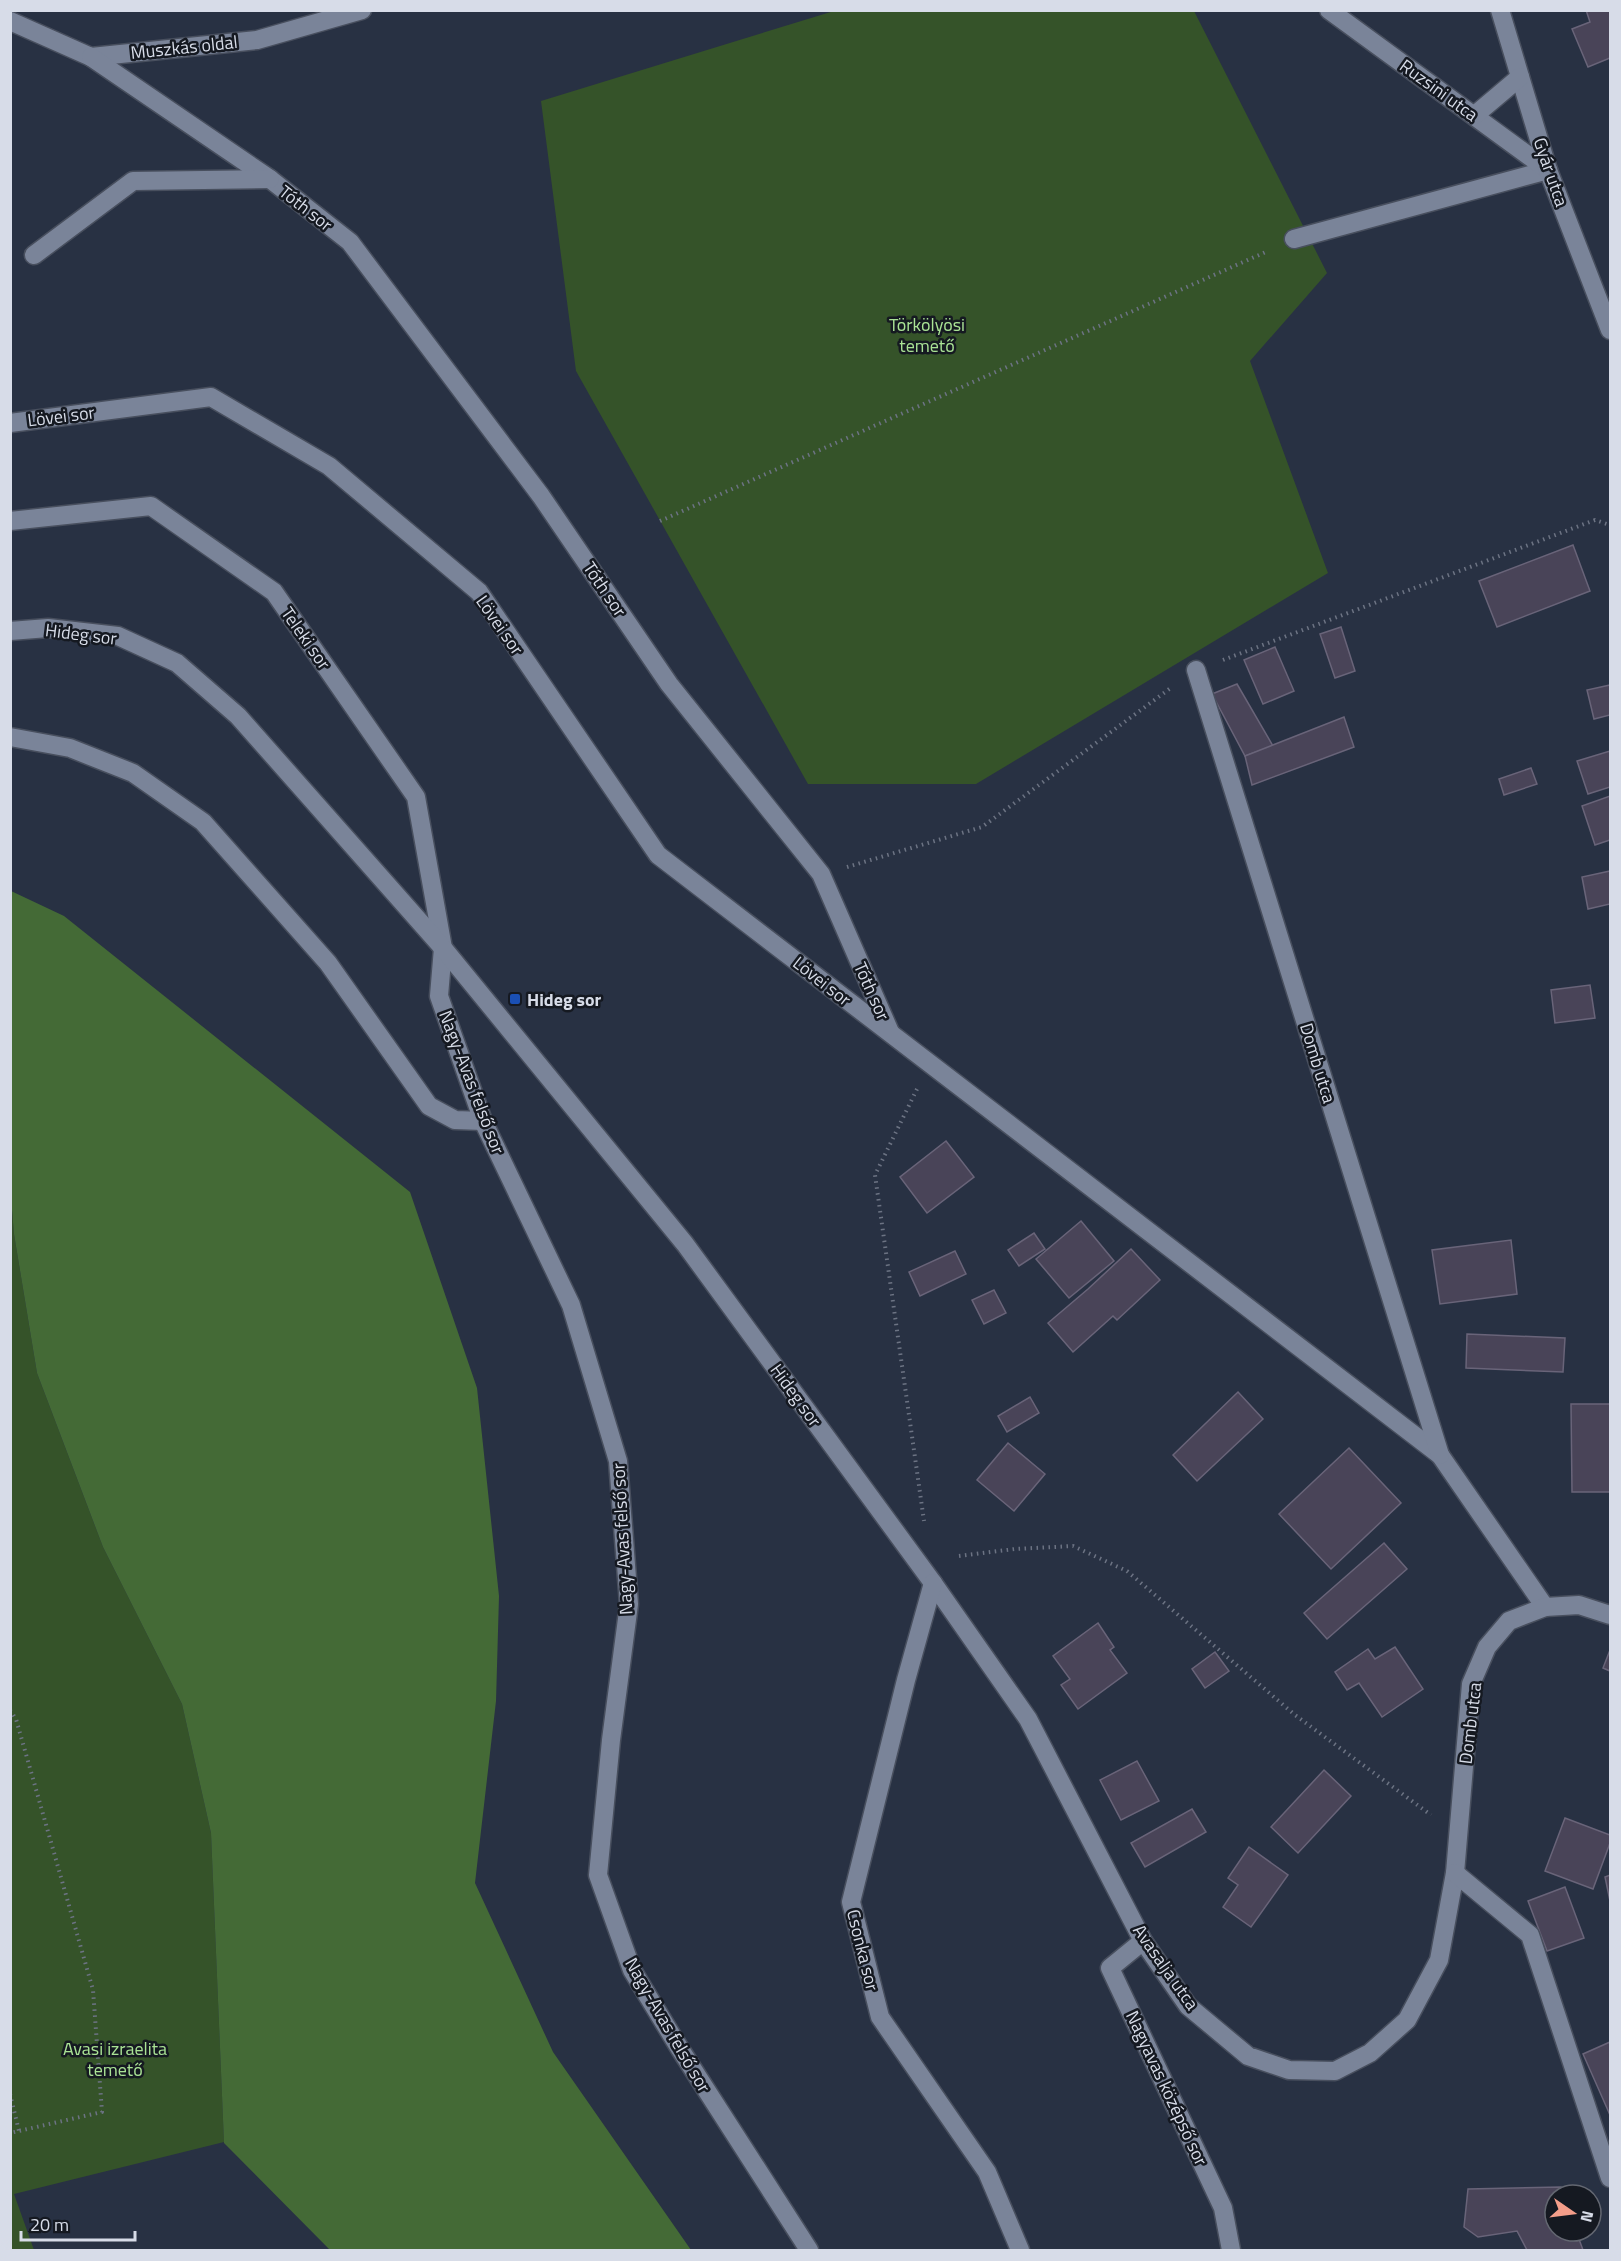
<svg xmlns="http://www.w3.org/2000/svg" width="1621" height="2261" font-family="'Titillium Web',sans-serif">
	<rect width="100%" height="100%" fill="#283143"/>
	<!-- green -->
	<g fill="#355329">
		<polygon points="834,11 1194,11 1327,273 1250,361 1328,573 976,784 808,784 576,371 541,101"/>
		<polygon points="10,1186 14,1234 37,1373 103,1547 182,1704 211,1833 224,2142 14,2194 34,2250 10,2250"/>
	</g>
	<!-- forest -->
	<polygon fill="#446a36" points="11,891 64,916 410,1192 477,1388 499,1596 496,1701 475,1883 553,2052 691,2250 330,2250 224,2143 211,1833 182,1704 103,1547 37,1373 14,1234 10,1186"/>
	<!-- building -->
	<g fill="#494458" stroke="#696479" stroke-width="1.5">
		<polygon points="1586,10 1610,10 1610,58 1588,67 1572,29 1590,22"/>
		<polygon points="1573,545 1590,591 1497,627 1479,581"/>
		<polygon points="1341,627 1355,671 1335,678 1320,634"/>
		<polygon points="1275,647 1294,691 1263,704 1244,660"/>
		<polygon points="1237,684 1273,746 1245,756 1212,694"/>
		<polygon points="1610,685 1610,715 1594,719 1587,690"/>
		<polygon points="1344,717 1354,747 1252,785 1245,756"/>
		<polygon points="1610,751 1610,787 1588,794 1577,761"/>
		<polygon points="1531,768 1537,784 1504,795 1499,779"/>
		<polygon points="1610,796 1610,840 1595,845 1582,806"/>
		<polygon points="1610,871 1610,904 1588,909 1582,877"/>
		<polygon points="1590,985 1595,1018 1555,1023 1551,990"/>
		<polygon points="946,1141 974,1177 927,1213 900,1177"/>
		<polygon points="1081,1221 1114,1261 1069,1298 1036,1259"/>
		<polygon points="1034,1233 1045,1249 1019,1266 1008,1250"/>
		<polygon points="1511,1240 1517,1294 1440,1304 1432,1250"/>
		<polygon points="1131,1249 1160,1280 1117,1320 1113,1316 1073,1352 1048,1323 1088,1289"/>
		<polygon points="955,1251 966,1274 920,1296 909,1272"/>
		<polygon points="994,1290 1006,1313 984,1324 972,1300"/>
		<polygon points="1467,1334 1565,1338 1563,1372 1466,1368"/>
		<polygon points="1238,1392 1263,1419 1197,1481 1173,1455"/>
		<polygon points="1030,1397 1039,1413 1007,1432 998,1416"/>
		<polygon points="1571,1404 1610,1404 1610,1492 1572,1492"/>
		<polygon points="1008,1443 1045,1474 1014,1511 977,1480"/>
		<polygon points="1349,1448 1401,1503 1331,1569 1279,1514"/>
		<polygon points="1384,1543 1407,1569 1327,1639 1304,1613"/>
		<polygon points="1098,1623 1114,1647 1110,1650 1127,1673 1078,1709 1061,1685 1070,1679 1053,1656"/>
		<polygon points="1395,1647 1423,1689 1382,1717 1359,1683 1347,1690 1335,1672 1368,1649 1375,1659"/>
		<polygon points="1610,1650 1610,1671 1603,1668"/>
		<polygon points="1215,1652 1229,1671 1205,1688 1192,1669"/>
		<polygon points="1137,1761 1159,1801 1121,1820 1100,1780"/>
		<polygon points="1324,1770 1351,1796 1298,1853 1271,1827"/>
		<polygon points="1192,1809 1206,1832 1145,1867 1131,1843"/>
		<polygon points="1565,1818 1610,1835 1610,1843 1593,1889 1545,1871"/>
		<polygon points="1249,1847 1288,1875 1251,1927 1223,1907 1238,1885 1228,1878"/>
		<polygon points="1610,1875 1610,1901 1605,1877"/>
		<polygon points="1565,1887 1584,1938 1547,1951 1528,1901"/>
		<polygon points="1610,2042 1610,2115 1583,2054"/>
		<polygon points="1561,2187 1564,2195 1555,2195 1555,2231 1576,2231 1583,2250 1527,2250 1517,2231 1478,2237 1464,2227 1468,2189"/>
	</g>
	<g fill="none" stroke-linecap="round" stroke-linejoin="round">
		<!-- lane casing -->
		<g stroke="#484f5e" stroke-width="21">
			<polyline id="lane" points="1294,239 1548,170"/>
		</g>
		<!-- street casing -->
		<g stroke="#484f5e" stroke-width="21">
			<g id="street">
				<polyline points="1329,10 1548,170"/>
				<polyline points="1500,10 1548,170 1610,330"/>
				<polyline points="10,21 91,57 257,40 362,10"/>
				<polyline points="91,57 270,179 350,242 541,496 669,684 821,874 890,1032"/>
				<polyline points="1475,115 1520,77"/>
				<polyline points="34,255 133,181 270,179"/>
				<polyline points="10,423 211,397 329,466 479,592 658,855 1440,1455 1545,1607"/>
				<polyline points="10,521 151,506 274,592 416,797 443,948 439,996 483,1121 571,1305 618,1461 629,1604 611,1740 598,1875 632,1970 680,2049 809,2250"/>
				<polyline points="10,631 48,628 118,636 177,663 238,716 443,948 685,1244 933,1583 1028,1719 1143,1941 1188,2006 1248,2056 1289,2070 1335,2071 1370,2053 1407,2020 1439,1960 1455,1873 1471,1684 1487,1647 1509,1621 1545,1607 1579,1605 1610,1615"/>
				<polyline points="1196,670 1440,1455"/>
				<polyline points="10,737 70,748 133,773 203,822 328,963 429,1106 455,1120 483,1121"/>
				<polyline points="933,1583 906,1680 851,1902 880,2017 987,2172 1020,2250"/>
				<polyline points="1455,1873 1530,1935 1610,2178"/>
				<polyline points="1143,1941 1110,1968 1223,2208 1231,2250"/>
			</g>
		</g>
		<!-- path -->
		<g stroke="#6c7383" stroke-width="4" stroke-dasharray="1.5 4.5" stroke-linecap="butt">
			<polyline points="660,521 1268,251"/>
			<polyline points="1223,660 1595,520 1610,525"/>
			<polyline points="847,867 982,827 1172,687"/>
			<polyline points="917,1089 875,1175 924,1521"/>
			<polyline points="959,1556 1015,1549 1073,1546 1127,1571 1295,1715 1431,1815"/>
			<polyline points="10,1710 16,1719 93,1990 102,2112 10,2133"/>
			<polyline points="10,2094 19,2131"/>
		</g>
		<!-- lane -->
		<use href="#lane" stroke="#7a8499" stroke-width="18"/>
		<!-- street -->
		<use href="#street" stroke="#7a8499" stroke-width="18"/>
	</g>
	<!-- markers -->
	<rect fill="#1a4fb4" stroke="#151921" stroke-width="2" x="509" y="993" width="12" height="12" rx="3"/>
	<g text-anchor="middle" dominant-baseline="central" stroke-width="5" stroke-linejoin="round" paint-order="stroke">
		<!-- street labels -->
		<g font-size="18" fill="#d7dce8" stroke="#151921">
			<text transform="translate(184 47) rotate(-6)">Muszkás oldal</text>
			<text transform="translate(1439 90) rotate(36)">Ruzsini utca</text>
			<text transform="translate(1551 172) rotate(71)">Gyár utca</text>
			<text transform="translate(306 208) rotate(38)">Tóth sor</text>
			<text transform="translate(61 416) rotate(-7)">Lövei sor</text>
			<text transform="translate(605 589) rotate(56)">Tóth sor</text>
			<text transform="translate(500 625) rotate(55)">Lövei sor</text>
			<text transform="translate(81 634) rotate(7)">Hideg sor</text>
			<text transform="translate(306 638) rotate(55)">Teleki sor</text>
			<text transform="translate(822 981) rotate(38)">Lövei sor</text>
			<text transform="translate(872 991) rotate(66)">Tóth sor</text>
			<text transform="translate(1318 1063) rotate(73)">Domb utca</text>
			<text transform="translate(472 1082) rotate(69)">Nagy-Avas felső sor</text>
			<text transform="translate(796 1395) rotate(54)">Hideg sor</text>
			<text transform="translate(622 1539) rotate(-93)">Nagy-Avas felső sor</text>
			<text transform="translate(1470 1723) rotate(-83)">Domb utca</text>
			<text transform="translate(863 1950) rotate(76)">Csonka sor</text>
			<text transform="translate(1166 1967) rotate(55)">Avasalja utca</text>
			<text transform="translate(668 2025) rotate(60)">Nagy-Avas felső sor</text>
			<text transform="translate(1167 2088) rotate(65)">Nagyavas középső sor</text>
		</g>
		<!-- park labels -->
		<g font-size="18" fill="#aae395" stroke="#151921">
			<text x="927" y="324">Törkölyösi<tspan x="927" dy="21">temető</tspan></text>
			<text x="115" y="2048">Avasi izraelita<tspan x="115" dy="21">temető</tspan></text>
		</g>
		<!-- poi labels -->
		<g font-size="18" font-weight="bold" fill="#d7dce8" stroke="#151921" text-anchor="start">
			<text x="527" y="999">Hideg sor</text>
		</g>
	</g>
	<!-- border -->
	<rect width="1621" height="2261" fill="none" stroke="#d7dce8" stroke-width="24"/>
	<!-- north arrow -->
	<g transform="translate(1573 2213) rotate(104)"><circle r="28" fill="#151921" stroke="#636771" stroke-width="1.5"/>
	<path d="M0-4.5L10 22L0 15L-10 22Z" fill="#f49e8a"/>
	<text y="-9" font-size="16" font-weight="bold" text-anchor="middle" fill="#d7dce8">N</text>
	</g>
	<!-- scale -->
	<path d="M21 2231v9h114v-9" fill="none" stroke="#d7dce8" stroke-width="3"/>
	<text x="30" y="2231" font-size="18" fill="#d7dce8" stroke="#151921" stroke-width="4.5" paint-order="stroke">20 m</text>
</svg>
